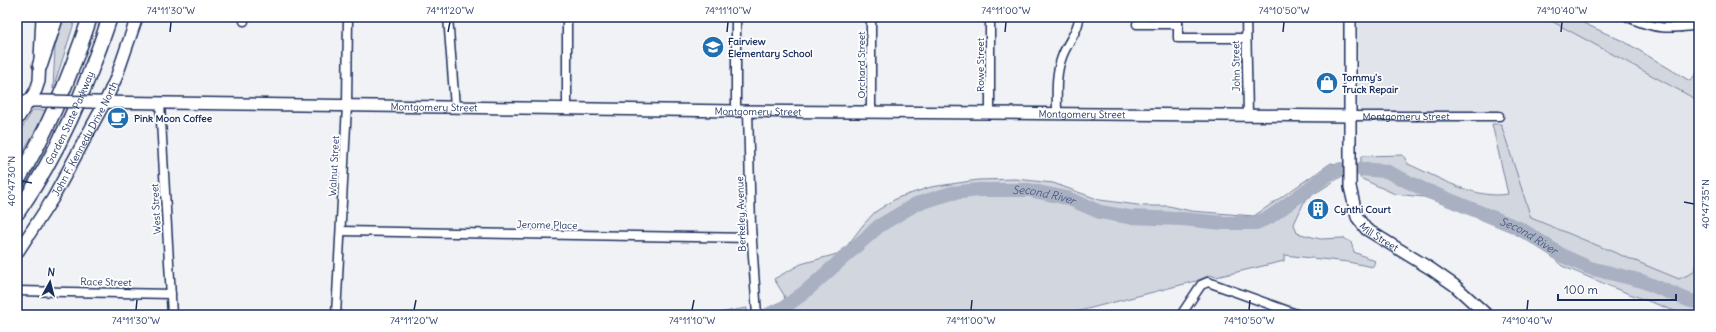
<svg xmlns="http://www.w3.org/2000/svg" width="1716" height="332" font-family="Delius,sans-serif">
	<rect width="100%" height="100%" fill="#f1f2f5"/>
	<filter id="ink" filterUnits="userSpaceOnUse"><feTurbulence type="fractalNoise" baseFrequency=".025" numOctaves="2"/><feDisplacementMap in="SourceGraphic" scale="8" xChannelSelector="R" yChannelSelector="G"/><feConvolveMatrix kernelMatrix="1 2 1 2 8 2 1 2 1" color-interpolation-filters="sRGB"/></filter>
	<g filter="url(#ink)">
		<!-- built -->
		<polygon fill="#e1e4ea" points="1358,17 1544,17 1699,101 1699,243 1694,272 1679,279 1531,218 1498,112 1360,110 1358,107"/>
		<!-- green -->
		<g fill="#d2d6df" stroke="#76829e">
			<polygon points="63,17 76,17 53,89 55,47"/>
			<polygon points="1544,17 1570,17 1625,42 1690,81 1699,70 1699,101"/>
			<polygon points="33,110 48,110 17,161 17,136"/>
			<path d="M1492,124H1501L1531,218L1679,279L1694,272L1699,243V315H1680V313L1619,290L1562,266L1547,252L1510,231L1478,217L1424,197L1395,194L1360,178L1361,156L1403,155L1408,164C1438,177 1475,200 1508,194Z"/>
			<polygon points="1331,163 1341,165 1342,176 1305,200 1294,224 1297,233 1320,239 1343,238 1351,242 1354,252 1375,261 1373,267 1348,262 1284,255 1284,261 1216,277 1210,275 1196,281 1064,315 786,315 787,314 784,295 774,279 801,264 837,254 847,246 863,225 875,212 897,198 931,187 978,180 1016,179 1053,183 1100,200 1145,206 1169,206 1191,211 1254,216"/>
			<polygon points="747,308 747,315 707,315"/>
		</g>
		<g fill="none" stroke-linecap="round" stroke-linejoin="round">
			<!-- river -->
			<g stroke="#a8b0c2" stroke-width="14">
				<path id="s1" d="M1359,169L1386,171L1423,189L1521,229L1563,256L1590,268L1642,281L1688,300L1699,303"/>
				<path id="s2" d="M767,315L786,306L805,292L879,226L916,204L952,193L979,190H1029L1067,198L1100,212L1129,217L1182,219L1223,223H1256L1270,217L1333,171L1341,169"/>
			</g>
			<!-- street casing -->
			<g stroke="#1b2f5e" stroke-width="11">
				<g id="street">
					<polyline points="448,17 455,107"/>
					<polyline points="736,17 736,111"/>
					<polyline points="871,17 871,112"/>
					<polyline points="990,17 990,113"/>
					<polyline points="1178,17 1178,38 1246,38"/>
					<polyline points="1246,17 1248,115"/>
					<path d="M1628,17C1655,30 1669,29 1699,25"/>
					<polyline points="1681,17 1681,27"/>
					<polyline points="244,21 244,17"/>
					<polyline points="1137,24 1178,24"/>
					<polyline points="160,103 172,315"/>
					<polyline points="567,109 567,17"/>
					<polyline points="748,111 751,227 757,315"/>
					<path d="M1057,114C1057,95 1055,75 1062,57C1066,44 1079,31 1079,17"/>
					<path id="s3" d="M1350,116H1499"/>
					<polyline points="341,231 752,238"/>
					<polyline points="17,291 171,294"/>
					<polyline points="336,315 347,106 348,17"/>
					<polyline points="1181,315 1201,285 1208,282 1299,315"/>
				</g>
			</g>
			<!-- secondary casing -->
			<g stroke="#1b2f5e" stroke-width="14">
				<g id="secondary">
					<path id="s4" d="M1350,17V187L1357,217L1366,229L1431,269L1454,285L1487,315"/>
					<polyline points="17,101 46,101"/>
					<path id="s5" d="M92,102L736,111L1350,116"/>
					<polyline points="17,120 36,90 39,81 42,17"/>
					<path id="s6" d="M17,253L53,198L105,102L116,78L137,17"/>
				</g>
			</g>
			<!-- highway casing -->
			<g stroke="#1b2f5e" stroke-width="17">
				<g id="highway">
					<polyline points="40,65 56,17"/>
					<path d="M17,181C49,130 71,74 90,17"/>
					<path id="s7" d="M17,213C59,153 87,86 110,17"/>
				</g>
			</g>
			<!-- street -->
			<use href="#street" stroke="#fff" stroke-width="8"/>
			<!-- secondary -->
			<use href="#secondary" stroke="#fff" stroke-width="11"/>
			<!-- highway -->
			<use href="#highway" stroke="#fff" stroke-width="14"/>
			<!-- secondary-bridge casing -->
			<g stroke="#1b2f5e" stroke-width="14" stroke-linecap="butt">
				<polyline id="secondary-bridge" points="46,101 92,102"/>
			</g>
			<!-- secondary-bridge -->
			<use href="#secondary-bridge" stroke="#fff" stroke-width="11"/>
		</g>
	</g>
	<!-- ticks -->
	<path fill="none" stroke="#1b2f5e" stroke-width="1.5" d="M170,32L171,22M448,32L450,22M727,32L728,22M1005,32L1006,22M1283,32L1284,22M1561,32L1562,22M22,181L32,183M1684,202L1694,204M136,310L137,300M414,310L416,300M692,310L694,300M971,310L972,300M1249,310L1250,300M1527,310L1528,300"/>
	<!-- icons -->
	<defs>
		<g id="school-disc" transform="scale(1.15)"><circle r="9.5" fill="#1f6fb2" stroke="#fff"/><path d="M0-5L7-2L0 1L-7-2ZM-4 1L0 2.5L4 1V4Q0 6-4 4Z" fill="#fff"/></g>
		<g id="shop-disc" transform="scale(1.15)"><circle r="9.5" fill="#1f6fb2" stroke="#fff"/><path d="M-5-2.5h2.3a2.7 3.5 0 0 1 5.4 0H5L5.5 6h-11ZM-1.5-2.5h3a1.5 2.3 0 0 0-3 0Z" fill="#fff"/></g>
		<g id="cafe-disc" transform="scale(1.15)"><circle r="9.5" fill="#1f6fb2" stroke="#fff"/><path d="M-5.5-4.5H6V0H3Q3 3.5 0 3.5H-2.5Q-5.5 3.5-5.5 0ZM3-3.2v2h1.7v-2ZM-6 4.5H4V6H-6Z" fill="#fff"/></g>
		<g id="building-disc" transform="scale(1.15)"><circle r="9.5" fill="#1f6fb2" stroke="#fff"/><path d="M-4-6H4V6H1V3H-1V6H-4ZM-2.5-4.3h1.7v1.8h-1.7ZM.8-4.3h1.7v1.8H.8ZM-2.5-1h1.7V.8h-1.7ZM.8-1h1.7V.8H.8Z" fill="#fff"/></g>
	</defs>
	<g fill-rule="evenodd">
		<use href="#school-disc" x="713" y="47"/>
		<use href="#shop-disc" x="1327" y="83"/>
		<use href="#cafe-disc" x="118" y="118"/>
		<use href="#building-disc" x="1318" y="209"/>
	</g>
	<g text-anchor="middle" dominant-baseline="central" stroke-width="3.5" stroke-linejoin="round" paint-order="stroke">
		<!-- poi labels -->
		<g font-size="10" font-weight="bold" fill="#1b2f5e" stroke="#fff" text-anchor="start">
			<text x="728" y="41">Fairview<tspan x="728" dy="12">Elementary School</tspan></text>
			<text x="1342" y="77">Tommy's<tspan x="1342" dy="12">Truck Repair</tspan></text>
			<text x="134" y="118">Pink Moon Coffee</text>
			<text x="1334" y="209">Cynthi Court</text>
		</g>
		<!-- street labels -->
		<g font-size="10" fill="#1b2f5e" stroke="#fff">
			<text transform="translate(861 65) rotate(-90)">Orchard Street</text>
			<text transform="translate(980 65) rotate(-90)">Rowe Street</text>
			<text transform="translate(1236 66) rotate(-91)">John Street</text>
			<text stroke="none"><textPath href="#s5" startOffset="342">Montgomery Street</textPath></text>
			<text stroke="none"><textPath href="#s5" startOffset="666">Montgomery Street</textPath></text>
			<text stroke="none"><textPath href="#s5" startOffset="990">Montgomery Street</textPath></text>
			<text stroke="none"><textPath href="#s3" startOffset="56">Montgomery Street</textPath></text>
			<text stroke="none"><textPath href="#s7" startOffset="109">Garden State Parkway</textPath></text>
			<text stroke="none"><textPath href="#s6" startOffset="133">John F. Kennedy Drive North</textPath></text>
			<text transform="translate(334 166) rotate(-87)">Walnut Street</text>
			<text transform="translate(156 209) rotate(-93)">West Street</text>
			<text transform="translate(741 214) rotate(-92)">Berkeley Avenue</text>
			<text transform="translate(547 225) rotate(1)">Jerome Place</text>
			<text stroke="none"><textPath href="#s4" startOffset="231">Mill Street</textPath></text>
			<text transform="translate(106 282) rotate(1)">Race Street</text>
		</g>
		<!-- water labels -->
		<g font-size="11" font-style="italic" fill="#4c5c81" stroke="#fff">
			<text stroke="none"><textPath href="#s2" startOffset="317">Second River</textPath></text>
			<text stroke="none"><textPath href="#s1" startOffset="184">Second River</textPath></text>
		</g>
	</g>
	<!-- margin -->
	<rect width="1716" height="332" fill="none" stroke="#fff" stroke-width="44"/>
	<!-- north arrow -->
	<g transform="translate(50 282) rotate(7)" stroke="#ffffff" stroke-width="3" paint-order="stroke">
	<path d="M0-3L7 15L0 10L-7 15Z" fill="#1b2f5e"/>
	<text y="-6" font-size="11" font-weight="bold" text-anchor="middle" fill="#1b2f5e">N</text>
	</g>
	<!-- scale -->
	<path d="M1558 294v6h118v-6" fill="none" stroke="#1b2f5e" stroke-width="2"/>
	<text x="1564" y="294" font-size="12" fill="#1b2f5e" stroke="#ffffff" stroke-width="3" paint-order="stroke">100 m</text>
	<rect x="22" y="22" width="1672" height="288" fill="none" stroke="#1b2f5e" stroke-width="1.5"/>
	<g font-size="10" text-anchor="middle" fill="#1b2f5e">
		<text x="171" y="14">74°11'30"W</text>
		<text x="450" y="14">74°11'20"W</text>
		<text x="728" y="14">74°11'10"W</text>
		<text x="1006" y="14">74°11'00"W</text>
		<text x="1284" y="14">74°10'50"W</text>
		<text x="1562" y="14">74°10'40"W</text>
		<text transform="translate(11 181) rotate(-90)" y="4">40°47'30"N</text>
		<text transform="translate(1705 204) rotate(-90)" y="4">40°47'35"N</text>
		<text x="136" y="324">74°11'30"W</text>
		<text x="414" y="324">74°11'20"W</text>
		<text x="692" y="324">74°11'10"W</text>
		<text x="971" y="324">74°11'00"W</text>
		<text x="1249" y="324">74°10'50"W</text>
		<text x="1527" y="324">74°10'40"W</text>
	</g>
</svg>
